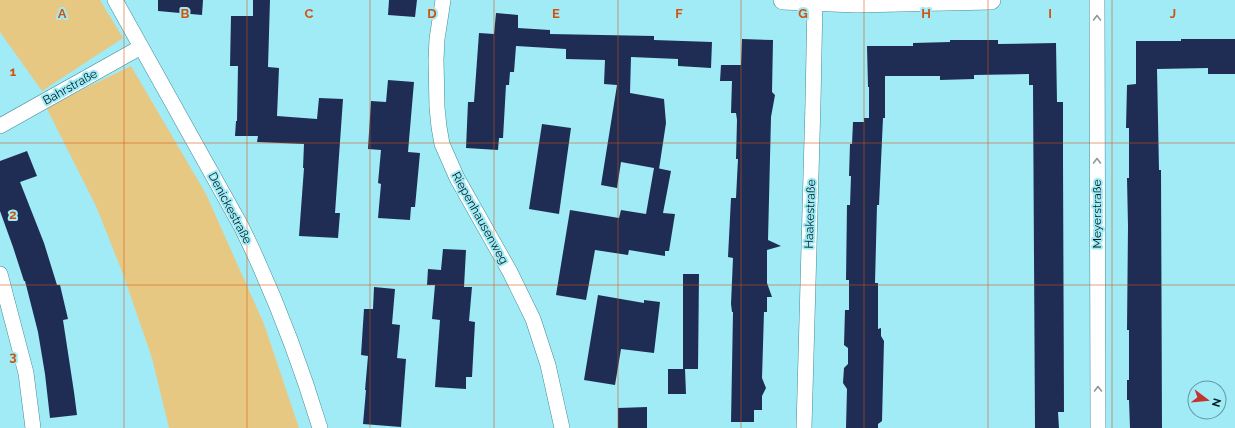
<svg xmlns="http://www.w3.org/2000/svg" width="1235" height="428" font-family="Raleway,sans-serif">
	<rect width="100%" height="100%" fill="#a1ebf6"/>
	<!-- green -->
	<g fill="#e6c882">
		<polygon points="0,0 100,0 123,38 42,91 0,32"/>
		<polygon points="131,66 206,194 264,324 299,428 169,428 152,358 123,274 96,206 46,107"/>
	</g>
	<!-- building -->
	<g fill="#1f2d55">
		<polygon points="158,0 203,0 202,15 158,11"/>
		<polygon points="253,0 270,0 268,67 279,68 277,116 317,119 319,98 343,99 335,213 340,213 338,238 299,236 304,168 303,168 304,144 257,142 258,136 235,136 236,121 237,121 238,66 230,66 231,16 253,16"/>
		<polygon points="389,0 417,0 415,17 388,15"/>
		<polygon points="496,13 518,15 518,28 550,30 550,34 654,36 654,40 712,42 711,68 678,66 678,59 631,57 630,93 664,99 666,123 659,169 657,168 671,171 663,213 675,214 669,251 665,251 665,256 629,250 628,255 595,250 586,300 556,295 570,210 619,218 621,210 646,214 654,168 621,162 617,188 601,185 617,85 604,84 605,60 566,59 566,49 516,46 514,72 510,72 509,85 506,85 503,138 499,138 498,150 466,148 468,102 474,102 479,33 494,34"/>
		<polygon points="742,39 773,40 772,92 775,95 771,117 768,240 781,246 767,250 767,283 772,297 767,297 767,312 764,312 762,378 766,388 762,396 762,410 754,410 754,422 731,422 733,312 732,312 731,304 733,258 728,257 731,198 736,198 738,159 736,159 737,120 736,113 731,113 732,81 720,81 721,65 741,65"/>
		<polygon points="1181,39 1235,39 1235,74 1208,74 1208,68 1157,69 1159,170 1161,170 1162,428 1130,428 1129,400 1127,400 1127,380 1129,380 1129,330 1127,330 1128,226 1127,178 1129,178 1129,128 1126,128 1127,85 1136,84 1136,41 1181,41"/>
		<polygon points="950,40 998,40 998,44 1056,43 1057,102 1063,102 1063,160 1064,412 1058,412 1059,428 1035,428 1033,85 1029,85 1029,74 974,75 974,79 940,80 940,76 885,76 885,118 883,118 879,205 877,205 875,283 878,283 878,329 881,328 881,336 884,341 882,421 878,424 878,428 846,428 847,389 843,383 844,368 848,364 848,348 844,345 845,310 849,310 849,280 846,280 847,205 850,205 851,176 849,176 850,144 852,144 853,122 864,122 864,118 869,118 869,87 868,87 867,46 913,46 913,43 950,42"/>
		<polygon points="388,80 414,82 408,152 420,153 415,207 411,207 410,220 378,218 381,184 378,183 381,150 368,149 371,101 386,102"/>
		<polygon points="542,124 571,128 559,214 529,209"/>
		<polygon points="27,151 37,176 20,182 44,243 57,285 60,285 68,319 63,320 74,392 77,415 50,418 45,374 38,332 25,281 24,281 13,247 0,211 0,161"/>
		<polygon points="443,249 466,250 464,287 472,287 469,321 475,322 472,377 466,377 466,389 435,387 440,320 432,319 435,285 427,285 428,269 441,270"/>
		<polygon points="683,274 699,274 698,369 683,369"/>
		<polygon points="374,287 395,289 392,324 400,325 397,358 406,359 401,427 363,424 366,390 365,390 368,356 361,355 364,309 373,309"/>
		<polygon points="598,295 644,303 644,300 660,302 654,353 621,349 615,385 584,380"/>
		<polygon points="668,369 685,369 686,394 668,394"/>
		<polygon points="647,407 647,428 618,428 618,408"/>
	</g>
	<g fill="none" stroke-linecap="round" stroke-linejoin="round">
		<!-- minor casing -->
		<g stroke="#428c96" stroke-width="16">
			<g id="minor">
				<path d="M115,0L241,226C273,291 299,359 320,428"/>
				<polyline points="443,0 437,39 436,60 437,107 439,127 442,144 457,178 510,272 533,319 548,365 562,428"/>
				<polyline points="1097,0 1098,428"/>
				<polyline points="0,126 141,47"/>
				<polyline points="0,274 26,373 33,428"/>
				<polyline points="804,428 813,102 815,0"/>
			</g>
		</g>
		<!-- tertiary casing -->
		<g stroke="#428c96" stroke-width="20">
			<polyline id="tertiary" points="783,0 856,3 991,0"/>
		</g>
		<!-- minor -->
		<use href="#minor" stroke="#fff" stroke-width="15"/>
		<!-- tertiary -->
		<use href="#tertiary" stroke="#fff" stroke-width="19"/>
	</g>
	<!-- one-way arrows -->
	<defs><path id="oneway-chevron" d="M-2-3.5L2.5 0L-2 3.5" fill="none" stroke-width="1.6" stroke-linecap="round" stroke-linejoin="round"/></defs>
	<g stroke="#8c999b">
		<use href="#oneway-chevron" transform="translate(1097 18) rotate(-90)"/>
		<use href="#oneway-chevron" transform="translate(1097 161) rotate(-90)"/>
		<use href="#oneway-chevron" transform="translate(1098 389) rotate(-90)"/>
	</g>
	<!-- grid -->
	<path fill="none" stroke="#d1530e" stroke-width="1" stroke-opacity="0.55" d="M124,0V428M247,0V428M370,0V428M494,0V428M618,0V428M741,0V428M864,0V428M988,0V428M1112,0V428M0,143H1235M0,285H1235"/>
	<g text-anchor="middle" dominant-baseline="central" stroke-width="4" stroke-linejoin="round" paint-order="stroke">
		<!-- street labels -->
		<g font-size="12" fill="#001d21" stroke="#a1ebf6">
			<text transform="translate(70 87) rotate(-29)">Bahrstraße</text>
			<text transform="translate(230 208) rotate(62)">Denickestraße</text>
			<text transform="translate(810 214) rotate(-88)">Haakestraße</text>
			<text transform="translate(1097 214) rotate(-90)">Meyerstraße</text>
			<text transform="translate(480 218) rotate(61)">Riepenhausenweg</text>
		</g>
	</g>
	<g font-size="13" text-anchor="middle" font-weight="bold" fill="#d1530e" stroke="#a1ebf6" stroke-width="4" stroke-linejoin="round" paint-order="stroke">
		<text x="62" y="18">A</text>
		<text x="185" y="18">B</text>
		<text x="309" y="18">C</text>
		<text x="432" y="18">D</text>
		<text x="556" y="18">E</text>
		<text x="679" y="18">F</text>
		<text x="803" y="18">G</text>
		<text x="926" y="18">H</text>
		<text x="1050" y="18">I</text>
		<text x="1173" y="18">J</text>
		<text x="13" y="76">1</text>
		<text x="13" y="219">2</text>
		<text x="13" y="361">3</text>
	</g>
	<!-- north arrow -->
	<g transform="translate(1207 400) rotate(106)"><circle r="19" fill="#a1ebf6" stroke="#6199a1"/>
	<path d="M0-3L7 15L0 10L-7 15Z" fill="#c2342e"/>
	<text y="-6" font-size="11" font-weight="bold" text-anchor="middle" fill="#001d21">N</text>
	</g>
</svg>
